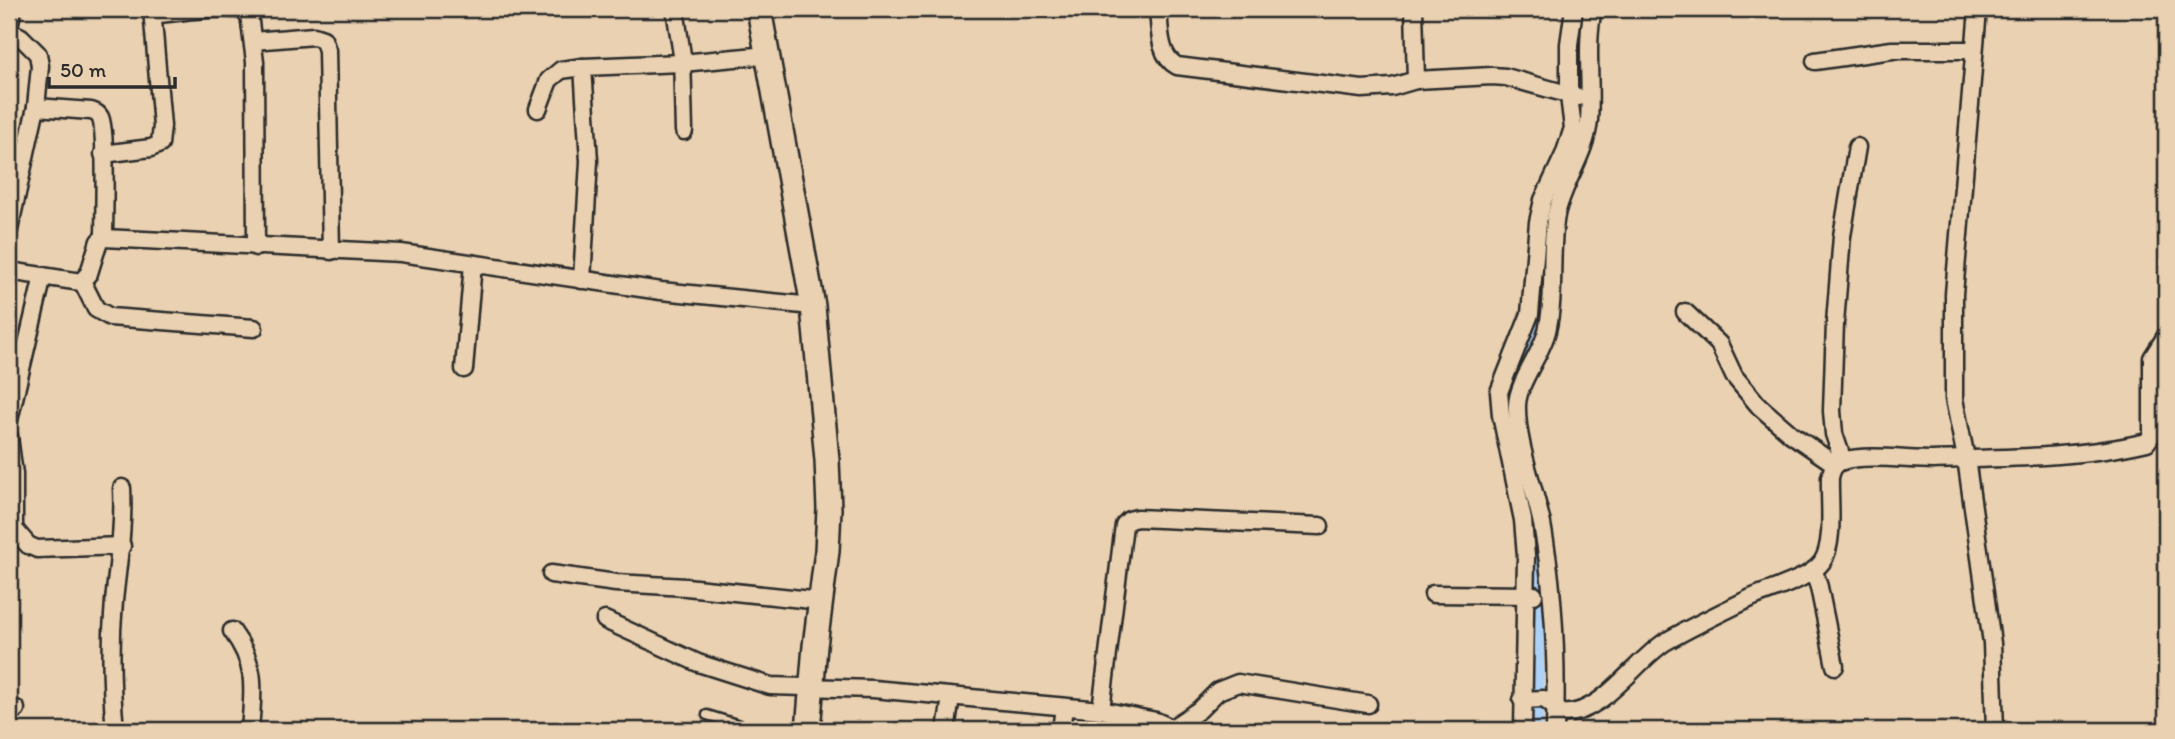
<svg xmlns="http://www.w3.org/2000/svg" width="2175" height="739" font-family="Itim,sans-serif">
	<rect width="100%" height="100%" fill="#e9d1b1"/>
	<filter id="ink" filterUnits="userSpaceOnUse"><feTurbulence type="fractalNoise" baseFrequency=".0143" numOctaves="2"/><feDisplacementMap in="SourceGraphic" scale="14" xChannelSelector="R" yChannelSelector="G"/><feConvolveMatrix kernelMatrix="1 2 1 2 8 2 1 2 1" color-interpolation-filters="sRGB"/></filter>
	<g filter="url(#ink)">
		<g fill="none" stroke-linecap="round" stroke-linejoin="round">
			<!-- canal -->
			<g stroke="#add2f6" stroke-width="18">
				<path d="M1509,421C1502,386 1514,379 1527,349C1532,339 1531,323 1533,312"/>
				<polyline points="1528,521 1536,558 1534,730"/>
			</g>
			<!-- service casing -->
			<g stroke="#2b2b2b" stroke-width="13">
				<polyline id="service" points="707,715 756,730"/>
			</g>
			<!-- minor casing -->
			<g stroke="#2b2b2b" stroke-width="21">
				<g id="minor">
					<polyline points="675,9 682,55 684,131"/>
					<path d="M1158,9C1160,27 1158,56 1177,66L1362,89L1392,87L1416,80L1492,76L1506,77L1578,97"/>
					<polyline points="1414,9 1416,80"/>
					<polyline points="1978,9 1954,294 1954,399 1966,458 1992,643 1995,730"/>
					<path d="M152,15C172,13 234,2 249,14L255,62L256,247"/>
					<polyline points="9,26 13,9"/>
					<polyline points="9,31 21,37 38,54 40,66 36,107 9,230"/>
					<polyline points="253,41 314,36 323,39 327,50 331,251"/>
					<polyline points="1815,61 1892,50 1974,50"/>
					<path d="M36,107L91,111C96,113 97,112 100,117C107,129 104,219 104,238"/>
					<polyline points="538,109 549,80 561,70 583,67 682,63 767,55"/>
					<polyline points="103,154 151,148 160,144 162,126 152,9"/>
					<polyline points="9,271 81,282 89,273 99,241 104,238 401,253 661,291 813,306"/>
					<polyline points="582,280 589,161 583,67"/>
					<polyline points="82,281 96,309 110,317 254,328"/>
					<polyline points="1685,312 1719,344 1734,376 1759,406 1791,434 1836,465"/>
					<polyline points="464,369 473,264"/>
					<polyline points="9,420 43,276"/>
					<polyline points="9,437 14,474 14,528"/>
					<polyline points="1843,461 1834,434 1832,411 1835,323 1842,236 1857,147"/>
					<polyline points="9,523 28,545 37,549 122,546"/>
					<polyline points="1814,571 1819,587 1835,666"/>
					<polyline points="551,574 616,583 686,587 821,601"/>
					<polyline points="1433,594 1534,595"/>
					<polyline points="605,620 698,663 770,686 873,689 1101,710 1124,525 1129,520 1137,518 1320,526"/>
					<path d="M232,631C258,666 253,690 250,730"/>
					<path d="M1522,700L1544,699L1562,713C1600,717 1634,662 1665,642C1693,626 1722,612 1751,598C1771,589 1810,579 1822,562C1835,543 1829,501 1830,477C1832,470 1834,463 1842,461C1868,454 1906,460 1933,460C2003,458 2080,458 2147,442L2152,435V358L2166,336"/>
					<polyline points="9,710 16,709"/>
					<polyline points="1101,710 1156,721 1176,730"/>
					<polyline points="1172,728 1199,710 1218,691 1238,683 1368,704"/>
					<path d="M115,730C111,687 110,644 114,601C118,562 124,528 122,488"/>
					<polyline points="946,730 951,697"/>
					<polyline points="1061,730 1064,707"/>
					<polyline points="1523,730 1526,556 1523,520 1501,415 1499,392 1530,314 1538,222 1543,200 1564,155 1573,128 1569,96 1569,44 1574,9"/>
					<path d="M1555,730C1557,664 1554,589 1542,524C1534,486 1516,442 1517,405C1518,382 1541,355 1547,331C1556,293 1549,253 1556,215C1563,182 1586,154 1589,120C1592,82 1585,46 1593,9"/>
				</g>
			</g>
			<!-- secondary casing -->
			<g stroke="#2b2b2b" stroke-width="28">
				<polyline id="secondary" points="759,9 813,306 827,460 829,509 827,551 815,646 808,730"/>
			</g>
			<!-- service -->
			<use href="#service" stroke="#e9d1b1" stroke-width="8"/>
			<!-- minor -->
			<use href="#minor" stroke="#e9d1b1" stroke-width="16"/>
			<!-- secondary -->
			<use href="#secondary" stroke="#e9d1b1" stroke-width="23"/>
		</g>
	</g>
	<!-- margin -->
	<rect width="2175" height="739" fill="none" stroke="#e9d1b1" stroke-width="35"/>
	<rect x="18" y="18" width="2140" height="704" fill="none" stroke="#2b2b2b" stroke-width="2.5" filter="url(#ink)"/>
	<!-- scale -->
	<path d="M49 77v10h126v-10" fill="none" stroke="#2b2b2b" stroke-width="3.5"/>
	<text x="60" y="77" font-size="21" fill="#2b2b2b" stroke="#e9d1b1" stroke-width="5" paint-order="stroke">50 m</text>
</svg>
